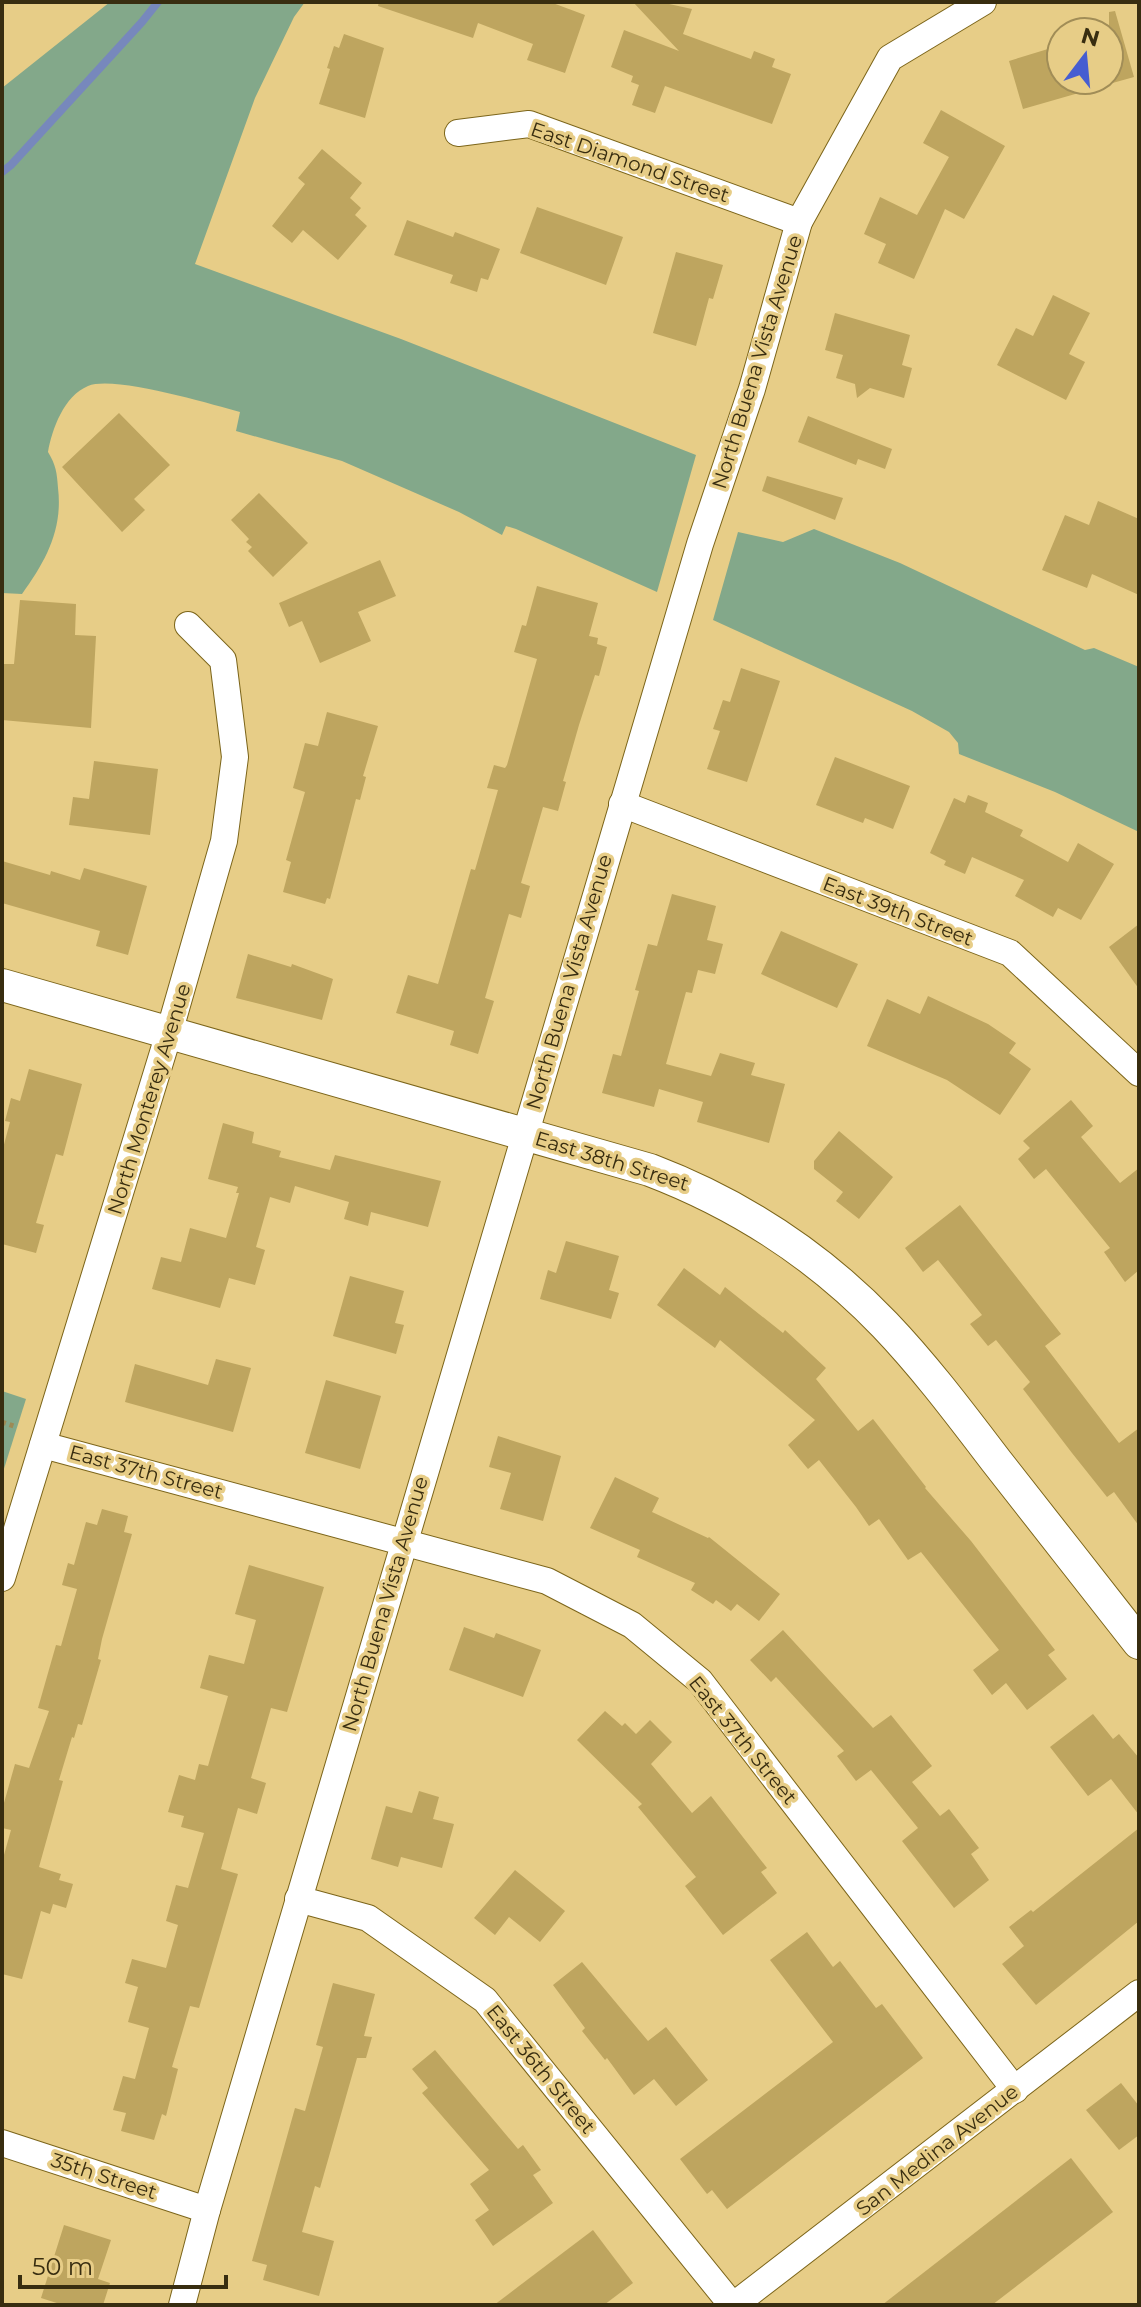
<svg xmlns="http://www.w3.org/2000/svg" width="1141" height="2307" font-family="Montserrat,sans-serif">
	<rect width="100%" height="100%" fill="#e7cd87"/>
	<!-- green -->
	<g fill="#83a88a">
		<path d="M110,2H305L294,17L255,98L195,264L401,339L696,455L657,592L516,529L506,526L502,535L459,512L342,461L236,431L240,412C210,404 114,375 88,386C64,396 52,429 48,452C56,465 57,473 58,488C63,529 46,561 22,594L2,593V88Z"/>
		<polygon points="814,529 900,563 1085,650 1094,648 1139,667 1139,832 1055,792 959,754 958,743 949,732 912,711 713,620 738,532 783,542"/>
		<polygon points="2,1391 26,1399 2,1475"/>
	</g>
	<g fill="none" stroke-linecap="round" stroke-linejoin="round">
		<!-- stream -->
		<polyline stroke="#7788bc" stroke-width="8" points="2,172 11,165 142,22 158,2"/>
	</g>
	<!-- building -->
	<g fill="#bea55f">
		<polygon points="379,2 550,2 585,15 565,73 527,60 533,44 478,23 473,38 378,6"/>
		<polygon points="633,2 660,2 692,9 683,34 751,59 754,51 775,59 772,67 791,74 772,124 665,86 655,113 632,105 639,85 631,82 633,76 611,67 624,30 679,51"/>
		<polygon points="1115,11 1134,77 1109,84 1109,12"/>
		<polygon points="344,34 384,48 365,118 319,104 330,69 327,68 334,46 339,48"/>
		<polygon points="1061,45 1061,80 1102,80 1103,86 1023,109 1009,61"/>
		<polygon points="941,110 1005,146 964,219 945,209 914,279 878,263 886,244 864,234 880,197 917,215 949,157 923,143"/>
		<polygon points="322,149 362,183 350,198 361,208 355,215 367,226 338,260 303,230 292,243 272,226 305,184 298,178"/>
		<polygon points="537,207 623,237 606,285 520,253"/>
		<polygon points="407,220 453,237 455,232 500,249 488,280 481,278 477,292 450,283 453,275 394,255"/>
		<polygon points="676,252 723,265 713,299 709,298 696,346 653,333"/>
		<polygon points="1053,295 1090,313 1069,354 1085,362 1066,400 997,365 1016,328 1033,336"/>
		<polygon points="835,313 910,335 902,365 912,368 904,398 870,388 857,398 855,384 836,378 843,355 825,350"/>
		<polygon points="119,413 170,465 134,499 145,510 122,532 62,467"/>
		<polygon points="808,416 892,449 885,469 858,459 856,465 798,442"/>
		<polygon points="767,476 843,498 835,520 762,491"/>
		<polygon points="259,493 308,543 273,577 248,551 252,547 246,542 249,539 231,520"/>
		<polygon points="1098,501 1139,519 1139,595 1092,574 1087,588 1042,570 1065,515 1089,525"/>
		<polygon points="380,560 396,596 358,612 371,641 320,663 302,621 289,627 279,603"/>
		<polygon points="537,586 598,603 589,636 598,638 597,644 607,647 599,676 595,675 579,725 563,781 566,782 558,811 543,807 521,883 530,886 521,918 509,914 485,998 494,1001 478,1054 450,1045 454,1031 396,1013 408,975 438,984 471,869 475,870 498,790 487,788 494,765 505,768 507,765 537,659 514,652 522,625 526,626"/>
		<polygon points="20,600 76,604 75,635 96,636 91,728 2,720 2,664 14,664"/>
		<polygon points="741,668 780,681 747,782 707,769 720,731 713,729 723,700 730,702"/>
		<polygon points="327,712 378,726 363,776 366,777 360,800 356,799 330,899 327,898 325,904 283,892 291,862 286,860 305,792 293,788 305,743 318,746"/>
		<polygon points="835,757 910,786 893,829 865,818 863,823 816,805"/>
		<polygon points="94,761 158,769 150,835 69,825 73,797 89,799"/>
		<polygon points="968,795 988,803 985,812 1023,830 1020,836 1068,862 1078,843 1114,864 1081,920 1058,908 1053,917 1015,896 1024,880 972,857 965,874 944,865 946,861 930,853 954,798 965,803"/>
		<polygon points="2,861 50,875 51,871 80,880 84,868 147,886 128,955 96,946 100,931 2,903"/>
		<polygon points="672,894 716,906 707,940 723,944 715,974 698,970 692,993 686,992 666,1064 711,1076 720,1053 755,1063 751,1075 785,1084 769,1143 697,1122 703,1102 659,1089 654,1107 602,1093 613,1054 621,1056 639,991 635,990 648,944 657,946"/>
		<polygon points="1139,924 1139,989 1109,947"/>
		<polygon points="781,931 858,964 837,1008 761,974"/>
		<polygon points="248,954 291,967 292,964 333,979 322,1020 236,998"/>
		<polygon points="928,996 988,1024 1016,1043 1009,1053 1031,1069 1000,1115 947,1080 867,1046 887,999 920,1014"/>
		<polygon points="29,1069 82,1084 63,1156 56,1154 36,1223 44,1225 36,1253 2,1244 2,1152 10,1122 5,1121 11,1098 20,1101"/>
		<polygon points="1071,1100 1093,1126 1081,1137 1120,1183 1139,1168 1139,1270 1125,1282 1104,1252 1110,1248 1046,1169 1034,1179 1018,1159 1030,1148 1023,1141"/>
		<polygon points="223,1123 254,1132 252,1143 281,1151 279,1157 330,1170 335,1155 441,1181 428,1227 371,1212 368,1226 344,1219 349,1202 295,1186 290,1203 270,1197 256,1247 265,1250 255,1285 229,1278 220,1308 152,1289 161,1257 181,1262 190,1228 226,1238 239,1193 236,1193 238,1187 208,1179"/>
		<polygon points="839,1131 893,1177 859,1219 836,1201 843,1192 814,1169 814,1161"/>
		<polygon points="960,1205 1061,1334 1045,1346 1119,1443 1139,1428 1139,1526 1114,1492 1107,1497 1072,1453 1023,1389 1030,1382 996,1340 988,1346 970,1324 982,1315 938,1260 923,1272 905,1248"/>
		<polygon points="566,1241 619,1256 609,1290 619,1293 611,1319 540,1299 548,1270 556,1273"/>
		<polygon points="684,1268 720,1295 725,1287 783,1333 785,1330 826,1368 816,1379 858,1431 873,1419 926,1487 925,1488 971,1541 1055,1650 1048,1655 1067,1679 1027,1710 1006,1683 992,1695 973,1670 999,1650 921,1552 908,1560 879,1519 869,1526 856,1507 819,1460 808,1469 788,1445 815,1420 720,1340 715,1348 657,1305"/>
		<polygon points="350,1276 404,1291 395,1323 404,1325 396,1354 333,1336"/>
		<polygon points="216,1359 251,1368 233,1432 125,1402 135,1364 208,1385"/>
		<polygon points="326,1380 381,1396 360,1469 305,1453"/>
		<polygon points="498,1436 561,1456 543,1521 500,1509 511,1473 489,1467"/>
		<polygon points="615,1477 659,1498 652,1512 708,1538 709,1537 780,1594 759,1621 737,1604 731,1611 716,1600 713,1604 691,1590 695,1583 637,1557 640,1550 590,1528"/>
		<polygon points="102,1509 128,1516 124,1532 132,1534 102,1639 98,1659 101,1660 82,1725 78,1724 74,1738 72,1737 59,1780 63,1781 39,1867 61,1874 59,1880 73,1884 66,1908 53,1904 50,1914 41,1911 22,1979 2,1974 2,1862 11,1830 2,1828 2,1810 15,1764 29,1768 49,1711 38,1708 56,1645 61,1646 77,1589 62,1585 68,1563 74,1565 86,1522 97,1525"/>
		<polygon points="249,1565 324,1587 287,1712 271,1708 251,1778 266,1783 257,1814 238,1808 221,1869 238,1874 199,2008 190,2006 172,2067 178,2069 166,2116 162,2114 154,2140 121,2131 126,2113 113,2110 123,2076 135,2079 149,2028 128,2022 138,1987 125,1983 132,1959 166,1968 178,1925 166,1921 176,1885 188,1888 204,1833 181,1827 184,1816 168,1812 179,1775 195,1780 199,1764 208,1766 228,1696 200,1688 209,1655 244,1664 256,1620 235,1614"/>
		<polygon points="464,1627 494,1638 496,1633 541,1650 523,1697 449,1670"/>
		<polygon points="783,1630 873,1728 891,1715 932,1766 912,1782 940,1816 949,1809 979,1848 971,1854 989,1880 954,1908 902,1841 918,1828 871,1770 856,1781 837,1756 844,1751 776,1677 771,1682 750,1660"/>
		<polygon points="605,1711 622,1726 625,1723 636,1734 650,1720 672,1742 651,1764 692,1813 711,1796 767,1868 761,1872 777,1893 723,1935 685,1886 696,1877 638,1807 642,1804 577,1740"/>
		<polygon points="1093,1714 1113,1739 1119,1734 1139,1758 1139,1815 1111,1779 1088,1796 1050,1747"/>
		<polygon points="419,1791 439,1797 433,1819 454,1824 442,1868 401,1857 398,1867 371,1859 386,1806 412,1813"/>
		<polygon points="1139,1828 1139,1921 1036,2005 1002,1964 1024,1946 1009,1927 1031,1910 1033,1912"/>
		<polygon points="515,1870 565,1911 540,1942 509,1917 495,1935 474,1918"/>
		<polygon points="807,1932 833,1967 840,1961 876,2008 882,2004 923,2058 727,2209 712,2190 707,2194 680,2159 833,2042 770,1960"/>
		<polygon points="582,1962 648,2041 666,2027 708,2080 676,2106 654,2079 634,2095 607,2058 605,2060 582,2031 585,2028 553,1985"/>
		<polygon points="333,1983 375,1994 364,2036 372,2037 366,2058 357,2058 320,2188 315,2186 302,2232 334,2241 319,2296 263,2280 267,2265 252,2261 295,2108 305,2111 323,2047 316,2045"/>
		<polygon points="435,2050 518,2149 523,2145 541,2170 533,2175 553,2203 493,2246 475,2220 489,2210 470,2184 489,2170 422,2093 428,2088 412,2069"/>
		<polygon points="1121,2083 1139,2106 1139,2135 1119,2150 1086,2110"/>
		<polygon points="1071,2158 1113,2212 992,2305 882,2305"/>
		<polygon points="64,2225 111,2240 98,2279 110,2283 103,2305 63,2305 41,2298"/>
		<polygon points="593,2230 633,2283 604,2305 494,2305"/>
	</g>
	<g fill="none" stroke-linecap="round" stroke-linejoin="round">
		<!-- minor casing -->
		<g stroke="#7c651a" stroke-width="28">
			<g id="minor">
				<polyline points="458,133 529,124 799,222"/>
				<polyline points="622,804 1010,953 1139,1073"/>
				<polyline points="43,1445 547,1581 632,1625 700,1681 1015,2090"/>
				<polyline points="2,1578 169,1033 224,841 235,757 223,660 188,625"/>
				<polyline points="298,1899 368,1918 485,2000 732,2305"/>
				<polyline points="2,2143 207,2210"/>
				<polyline points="182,2305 207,2210 700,544 752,389 799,222 890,58 983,2"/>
				<polyline points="734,2305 1139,1993"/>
			</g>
		</g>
		<!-- tertiary casing -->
		<g stroke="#7c651a" stroke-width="34">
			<path id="tertiary" d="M2,985L650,1170C739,1204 819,1256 885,1325C926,1368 961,1415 997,1462C1044,1522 1092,1583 1139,1643"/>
		</g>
		<!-- path -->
		<polyline stroke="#9d8a55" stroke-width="5" stroke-dasharray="4 4" stroke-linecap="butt" points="2,1422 17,1427"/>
		<!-- minor -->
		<use href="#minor" stroke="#fff" stroke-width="26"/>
		<!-- tertiary -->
		<use href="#tertiary" stroke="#fff" stroke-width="32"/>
	</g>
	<g text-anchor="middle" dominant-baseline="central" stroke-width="7" stroke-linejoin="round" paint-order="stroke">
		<!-- street labels -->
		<g font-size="20" fill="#382d10" stroke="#e7cd87">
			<text transform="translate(630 162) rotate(19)">East Diamond Street</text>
			<text transform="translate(757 362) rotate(-73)">North Buena Vista Avenue</text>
			<text transform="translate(898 911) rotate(21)">East 39th Street</text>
			<text transform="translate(569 982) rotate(-74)">North Buena Vista Avenue</text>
			<text transform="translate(149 1099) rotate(-73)">North Monterey Avenue</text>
			<text transform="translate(612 1161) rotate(17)">East 38th Street</text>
			<text transform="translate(146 1472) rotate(15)">East 37th Street</text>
			<text transform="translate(385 1604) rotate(-74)">North Buena Vista Avenue</text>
			<text transform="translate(743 1740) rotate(51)">East 37th Street</text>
			<text transform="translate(541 2069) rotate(51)">East 36th Street</text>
			<text transform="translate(937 2150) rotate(-38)">San Medina Avenue</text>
			<text transform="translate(104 2176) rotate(18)">35th Street</text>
		</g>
	</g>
	<!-- border -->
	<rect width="1141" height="2307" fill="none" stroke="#382d10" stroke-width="8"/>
	<!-- north arrow -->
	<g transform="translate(1085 56) rotate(16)"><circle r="38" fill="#e7cd87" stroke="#a18d57" stroke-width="2"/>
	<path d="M0-6L14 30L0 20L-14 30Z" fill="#465dd1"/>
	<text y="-12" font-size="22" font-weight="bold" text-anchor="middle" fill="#382d10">N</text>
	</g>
	<!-- scale -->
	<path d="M20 2275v12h206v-12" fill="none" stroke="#382d10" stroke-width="4"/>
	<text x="32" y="2275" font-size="24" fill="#382d10" stroke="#e7cd87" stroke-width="6" paint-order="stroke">50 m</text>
</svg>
